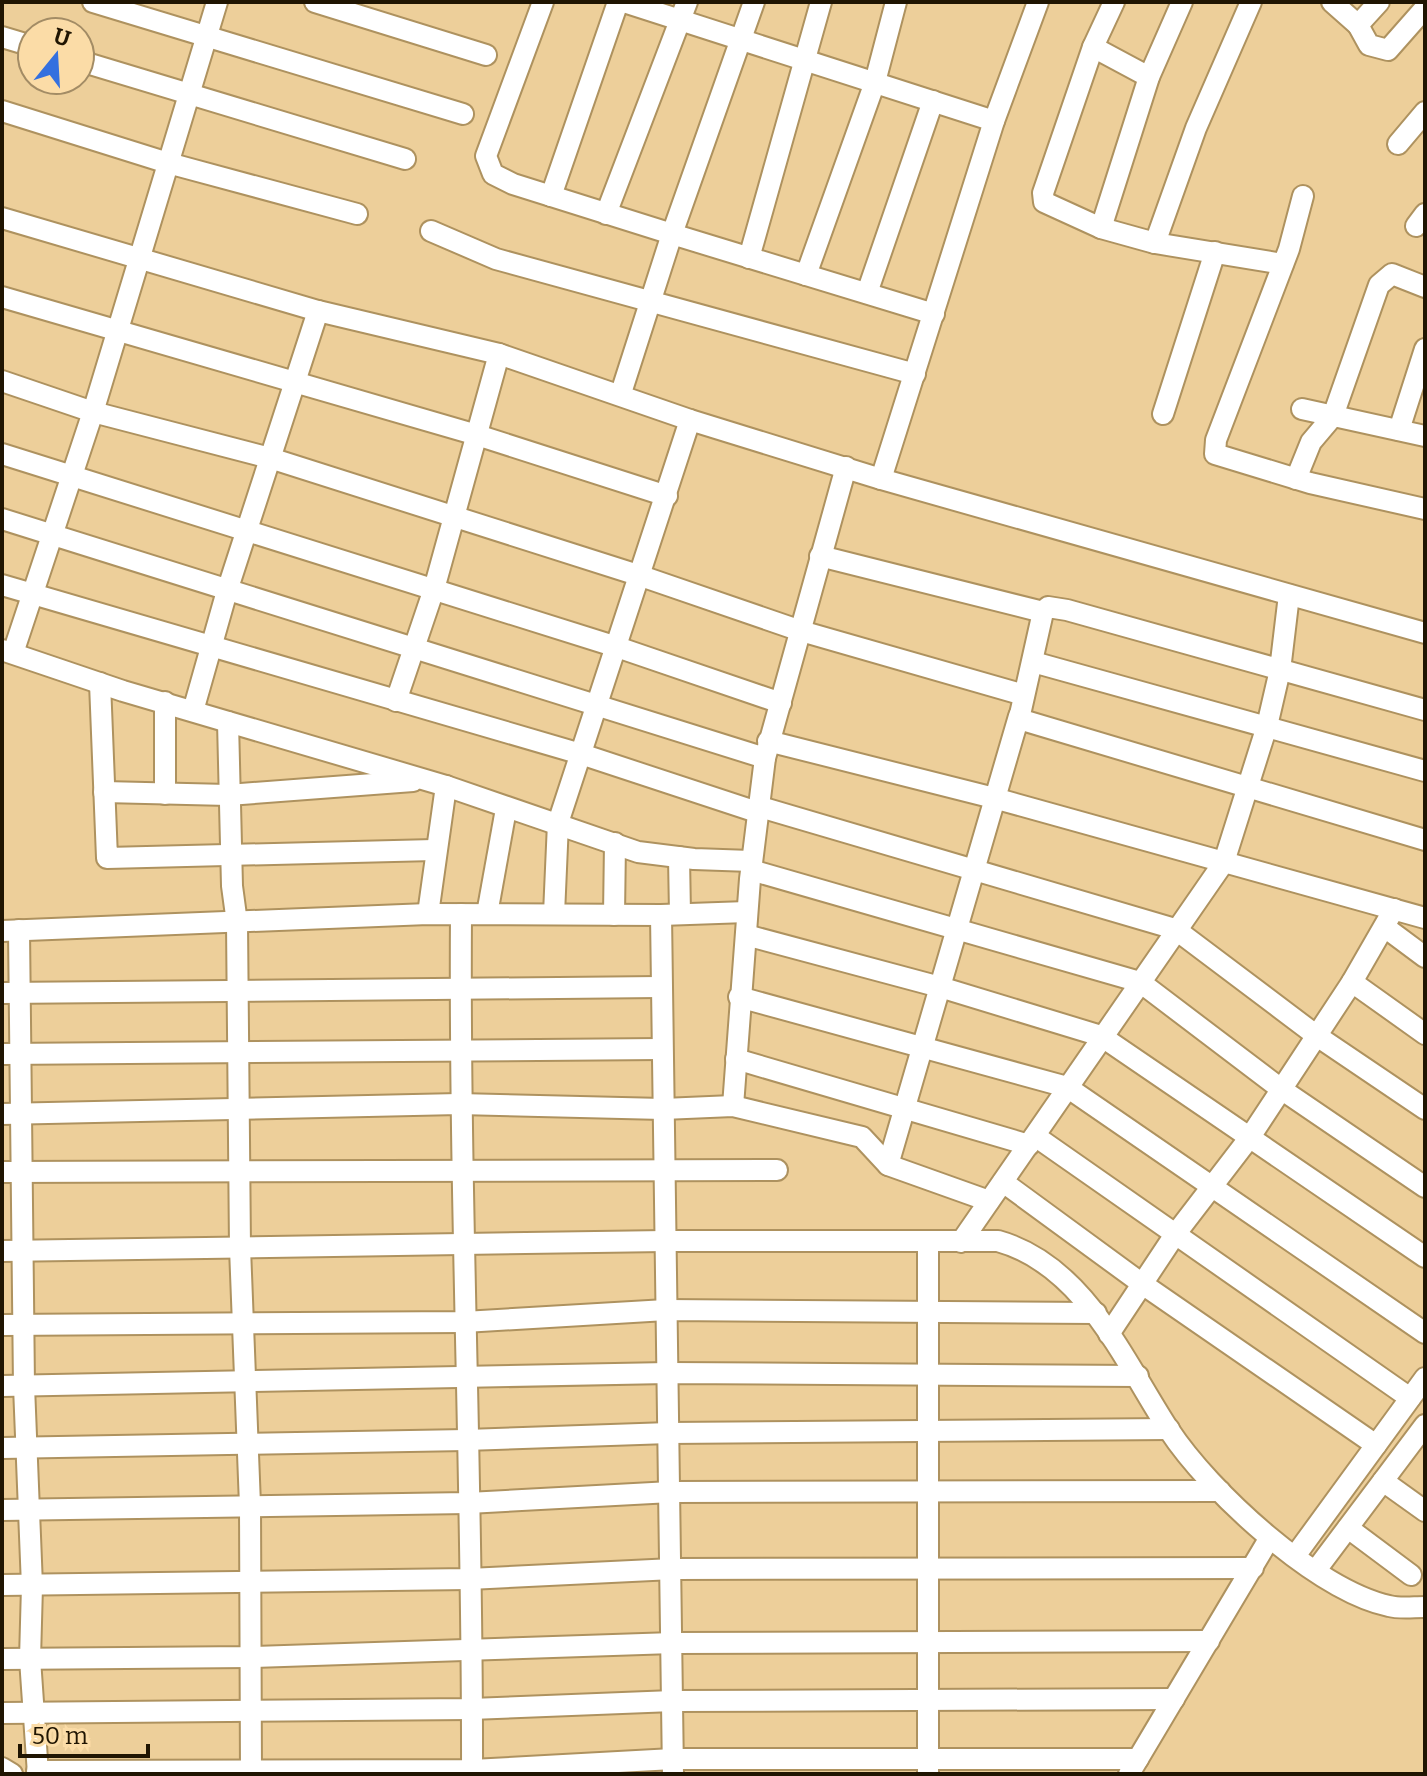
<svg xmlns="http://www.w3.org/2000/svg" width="1427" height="1776" font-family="Bitter,serif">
	<rect width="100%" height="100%" fill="#edcf9a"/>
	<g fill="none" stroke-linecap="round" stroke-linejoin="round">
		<!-- minor casing -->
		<g stroke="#ae925f" stroke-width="24">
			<g id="minor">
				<polyline points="93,2 463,114"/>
				<polyline points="315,2 486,55"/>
				<polyline points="543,2 486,156 493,174 513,184 672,234 754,2"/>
				<polyline points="624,2 994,121"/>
				<polyline points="1114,2 1093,47 1043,193 1044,202 1101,228 1155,243 1283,264"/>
				<polyline points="1332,2 1358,25 1379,2"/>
				<polyline points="1358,25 1369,45 1388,50 1425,8"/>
				<polyline points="2,37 32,46"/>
				<polyline points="1093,47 1149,77"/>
				<polyline points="80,61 405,159"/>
				<polyline points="2,111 168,163 357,214"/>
				<polyline points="1398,144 1425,112"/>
				<polyline points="551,196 618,2"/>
				<polyline points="1303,196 1289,249 1216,440 1215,454 1310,483 1425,509"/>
				<polyline points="606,214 687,2"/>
				<polyline points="2,218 318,311 499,354 690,420 881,479 1425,633"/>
				<polyline points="1416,226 1425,214"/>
				<polyline points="1101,228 1149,77 1182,2"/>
				<polyline points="431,231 496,259 915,374"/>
				<polyline points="1155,243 1196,128 1251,2"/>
				<polyline points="749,258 821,2"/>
				<polyline points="806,275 875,82 896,2"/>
				<polyline points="867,293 933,101"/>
				<polyline points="2,297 477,435 667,496"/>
				<polyline points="2,381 93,412 270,458 641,576 801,631 1024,695"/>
				<polyline points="621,393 672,234 934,314"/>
				<polyline points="1302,409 1425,436"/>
				<polyline points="1163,414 1215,252"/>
				<polyline points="1399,430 1425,349"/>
				<polyline points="2,454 617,647 781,703"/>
				<polyline points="881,479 994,121 1038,2"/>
				<polyline points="1296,479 1311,442 1333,416 1379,285 1392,274 1425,287"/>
				<polyline points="2,519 765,758"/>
				<polyline points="820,556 1043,612 1048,607 1067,610 1425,710"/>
				<polyline points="2,585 581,754 757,812"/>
				<polyline points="1043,612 1019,719 1425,840"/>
				<polyline points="2,650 123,691 446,786 638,852 694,859 751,861"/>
				<polyline points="13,653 93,412 217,2"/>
				<polyline points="1033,662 1425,771"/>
				<polyline points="100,683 107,858 434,850"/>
				<polyline points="396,701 434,589 499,354"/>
				<polyline points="165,702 165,794"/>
				<polyline points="193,711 227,591 318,311"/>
				<polyline points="228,722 232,886 237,923 240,1248 250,1505 251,1774"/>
				<polyline points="768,741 994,798 1425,918"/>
				<polyline points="104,792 228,795 413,781"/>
				<polyline points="757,806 1175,929 1317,1036 1425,1109"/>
				<polyline points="679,857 680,914"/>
				<polyline points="751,870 1140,982 1281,1089 1425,1187"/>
				<polyline points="428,914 446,786"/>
				<path d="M461,914C459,1201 473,1487 472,1774"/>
				<polyline points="487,914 506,809"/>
				<polyline points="554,914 558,823 690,420"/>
				<polyline points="614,915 615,843"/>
				<polyline points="661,915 673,1774"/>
				<polyline points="1386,928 1425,957"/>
				<polyline points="19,930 24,1386 32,1586 30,1659 38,1774"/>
				<polyline points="2,931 428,914 661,915 747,912"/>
				<polyline points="746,935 940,987 1101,1036 1425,1257"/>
				<polyline points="1352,982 1394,909"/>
				<polyline points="2,993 660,987"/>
				<polyline points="739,997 1067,1087 1425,1333"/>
				<polyline points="2,1054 661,1049"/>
				<polyline points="736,1059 1029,1145"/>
				<polyline points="733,1106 750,879 765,758 846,467"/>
				<polyline points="2,1114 459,1104 663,1109 733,1106 862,1137 888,1165 989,1201"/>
				<polyline points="1035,1136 1410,1398"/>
				<polyline points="888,1165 1019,716"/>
				<polyline points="2,1172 777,1170"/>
				<polyline points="1003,1182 1141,1283 1376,1445"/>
				<polyline points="928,1241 928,1774"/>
				<polyline points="961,1242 1224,862 1267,726 1280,670 1289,595"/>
				<path d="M2,1251L665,1241H998C1084,1265 1124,1361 1169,1430C1209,1491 1316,1590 1389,1606C1400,1609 1413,1607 1425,1607"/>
				<polyline points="2,1325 464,1322 666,1310 1096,1313"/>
				<polyline points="1109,1334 1174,1236 1250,1137 1352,982 1425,1034"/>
				<polyline points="2,1386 668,1373 1138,1376"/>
				<polyline points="2,1448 466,1440 669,1433 1169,1429"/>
				<polyline points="1383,1481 1425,1511"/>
				<polyline points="2,1510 468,1503 671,1492 1220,1491"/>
				<polyline points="1348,1528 1411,1575"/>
				<polyline points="1295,1556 1425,1378"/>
				<polyline points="1316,1570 1425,1425"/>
				<polyline points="2,1585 469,1579 673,1569 1253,1568"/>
				<polyline points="2,1659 251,1657 673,1643 1209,1641"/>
				<polyline points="2,1713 471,1709 673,1701 1174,1699"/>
				<polyline points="2,1768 12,1774"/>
				<polyline points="37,1771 472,1770 673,1759 1138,1759"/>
				<polyline points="1129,1774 1269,1539"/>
			</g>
		</g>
		<!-- minor -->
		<use href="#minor" stroke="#fff" stroke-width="20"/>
	</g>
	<!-- border -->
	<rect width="1427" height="1776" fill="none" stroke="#201502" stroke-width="8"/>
	<!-- north arrow -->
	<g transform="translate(56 56) rotate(18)"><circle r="38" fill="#fbdca7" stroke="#a38c65" stroke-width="2"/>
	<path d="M0-6L14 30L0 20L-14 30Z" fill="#3470df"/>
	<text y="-12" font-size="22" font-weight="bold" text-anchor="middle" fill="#201502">U</text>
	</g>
	<!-- scale -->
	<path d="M20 1744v12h128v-12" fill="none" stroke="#201502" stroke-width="4"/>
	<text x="32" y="1744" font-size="24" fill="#201502" stroke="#fbdca7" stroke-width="6" paint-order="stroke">50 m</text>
</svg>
